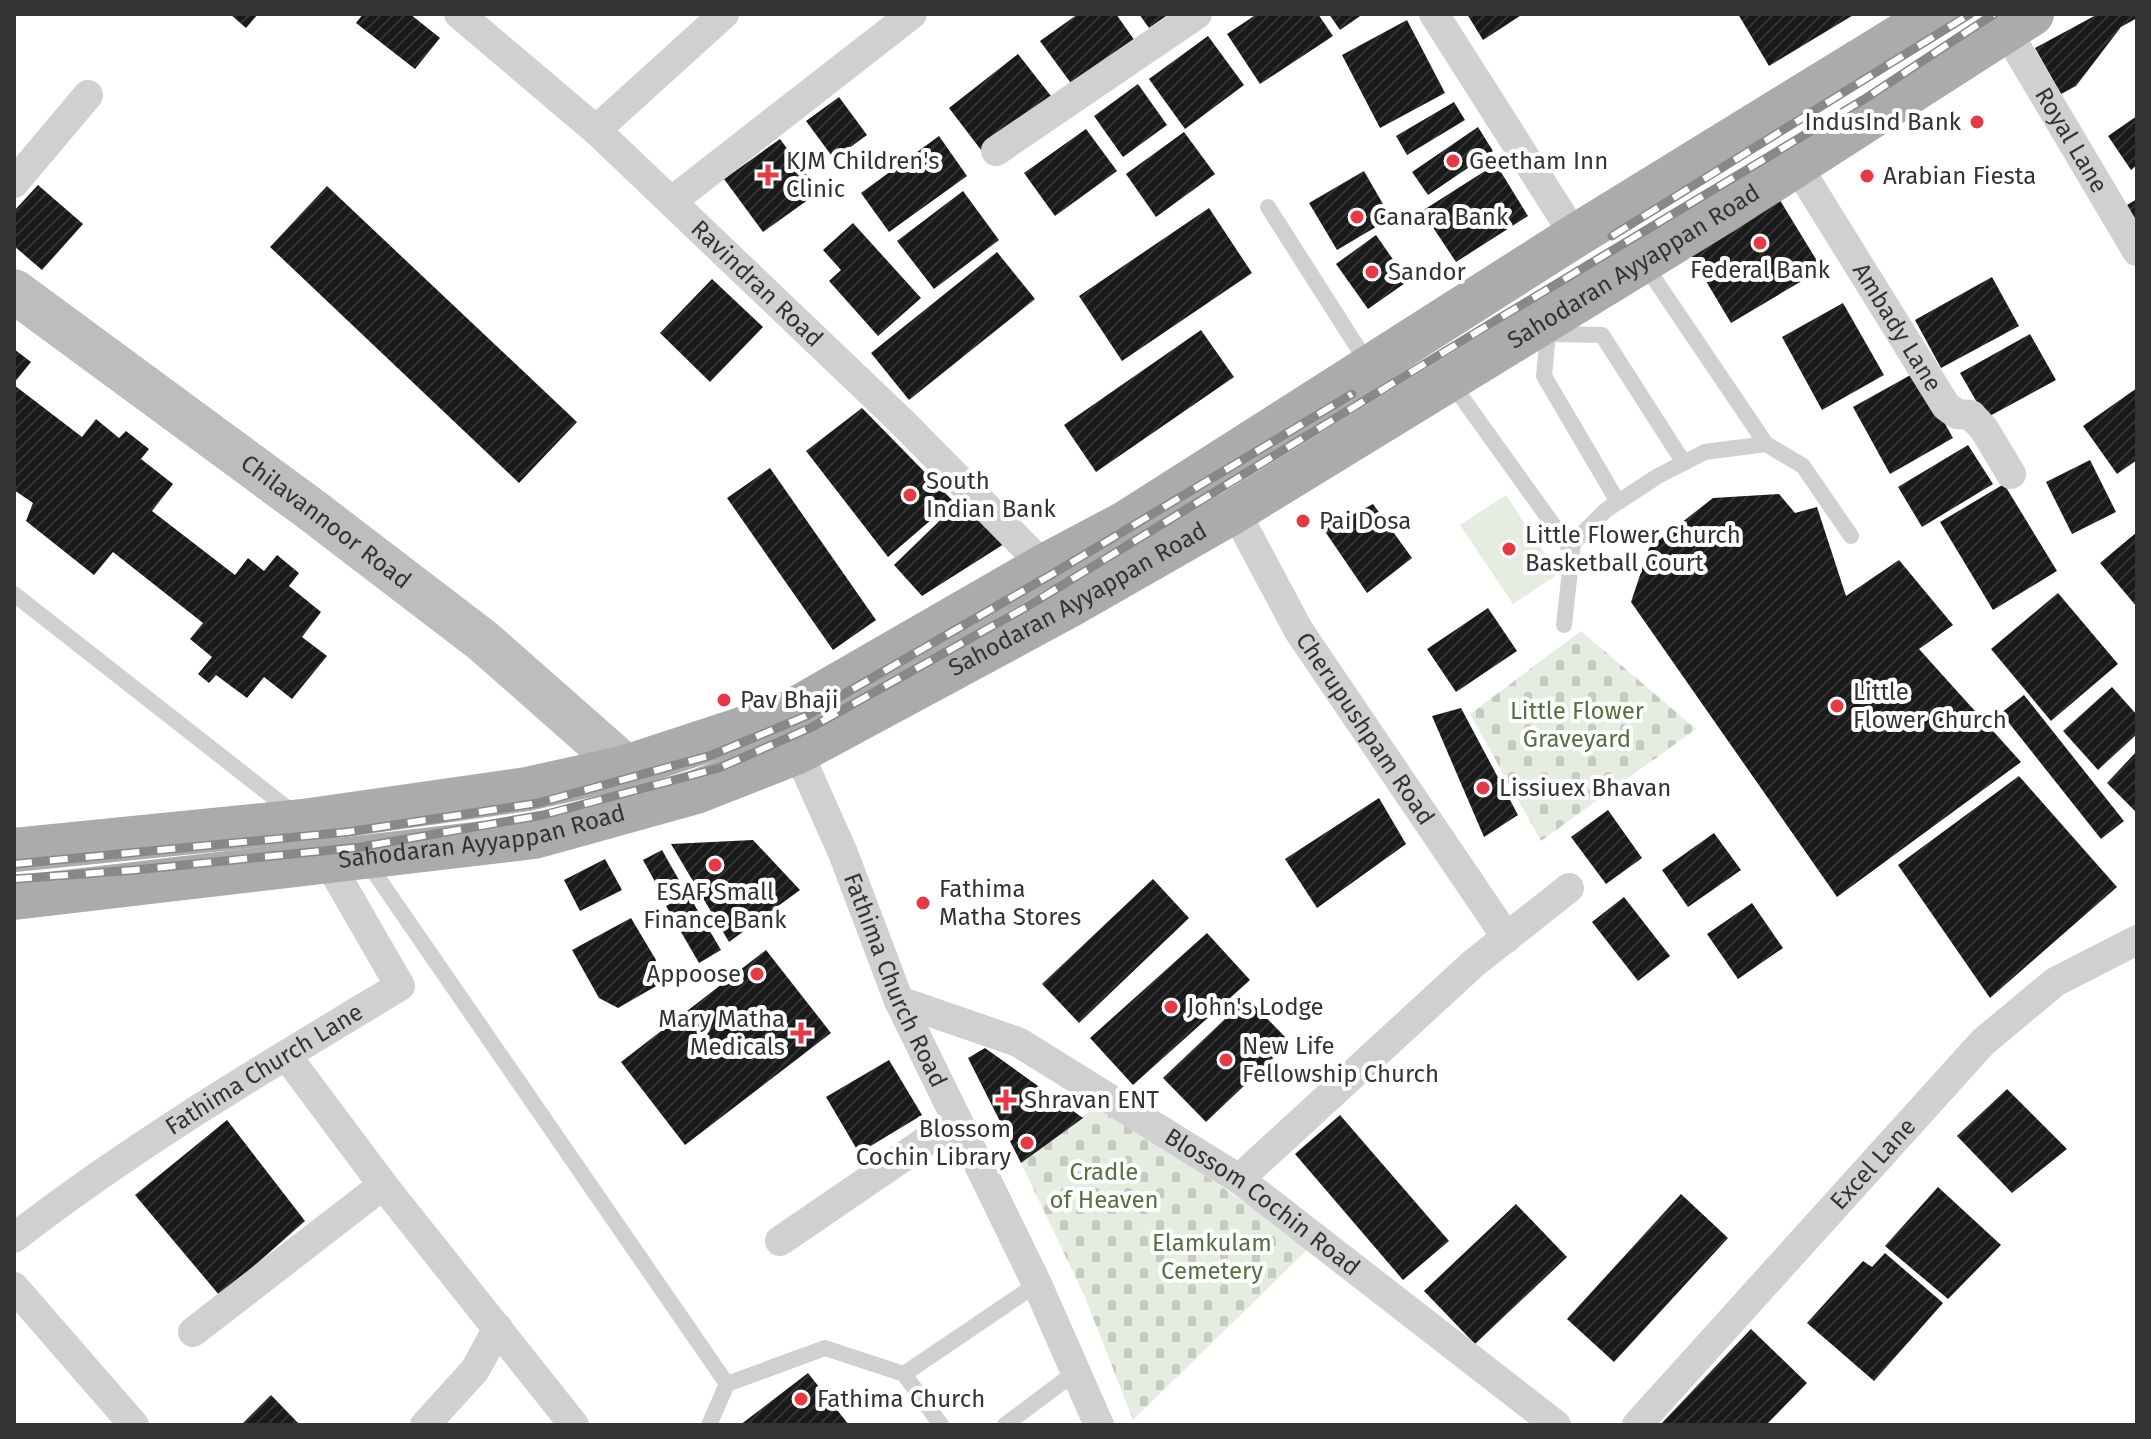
<svg xmlns="http://www.w3.org/2000/svg" width="2151" height="1439" font-family="'Fira Sans',sans-serif">
	<defs>
		<pattern id="cemetery-stones" width="16" height="16" patternUnits="userSpaceOnUse" patternTransform="scale(2)"><rect width="16" height="16" fill="#e6ecdf"/><path d="M2 7V4a2 2 0 0 1 4 0v3zM10 15v-3a2 2 0 0 1 4 0v3z" fill="#c6cbc0"/></pattern>
		<pattern id="building-hatch" width="6" height="6" patternUnits="userSpaceOnUse" patternTransform="scale(2)"><rect width="6" height="6" fill="#1a1a1a"/><path d="M-1 1l2-2M0 6l6-6M5 7l2-2" fill="none" stroke="#333"/></pattern>
	</defs>
	<rect width="100%" height="100%" fill="#fff"/>
	<!-- cemetery -->
	<g fill="url(#cemetery-stones)">
		<polygon points="1581,631 1696,729 1541,841 1470,714"/>
		<polygon points="1100,1104 1310,1247 1133,1420 1085,1297 1021,1163"/>
	</g>
	<!-- garden -->
	<polygon fill="#e6ecdf" points="1506,495 1558,574 1513,604 1460,525"/>
	<!-- building -->
	<g fill="url(#building-hatch)">
		<polygon points="230,14 258,14 246,28"/>
		<polygon points="363,14 410,14 440,38 415,69 356,23"/>
		<polygon points="1078,14 1116,14 1135,41 1073,86 1040,41"/>
		<polygon points="1139,14 1169,14 1149,28"/>
		<polygon points="1257,14 1318,14 1333,36 1260,84 1227,34"/>
		<polygon points="1329,14 1363,14 1340,30"/>
		<polygon points="1467,14 1523,14 1483,40"/>
		<polygon points="1738,14 1855,14 1769,66"/>
		<polygon points="2098,14 2137,14 2137,18 2121,27 2076,86 2061,94 2035,48"/>
		<polygon points="1407,20 1445,93 1380,128 1342,55"/>
		<polygon points="1208,36 1244,85 1185,129 1149,79"/>
		<polygon points="1018,54 1051,96 981,150 949,108"/>
		<polygon points="1138,84 1167,125 1123,157 1094,116"/>
		<polygon points="839,97 867,135 834,159 806,121"/>
		<polygon points="1454,102 1465,120 1407,155 1396,136"/>
		<polygon points="2137,116 2137,165 2131,170 2108,136"/>
		<polygon points="1478,127 1493,151 1428,195 1412,172"/>
		<polygon points="1086,129 1117,171 1055,216 1024,173"/>
		<polygon points="1184,132 1215,174 1156,217 1126,174"/>
		<polygon points="939,136 967,176 889,232 861,193"/>
		<polygon points="780,139 819,192 763,232 724,179"/>
		<polygon points="1496,164 1528,216 1456,262 1422,211"/>
		<polygon points="1364,171 1391,218 1337,250 1309,203"/>
		<polygon points="38,185 83,224 42,270 14,246 14,211"/>
		<polygon points="327,186 577,422 519,483 270,247"/>
		<polygon points="963,191 999,240 934,289 897,241"/>
		<polygon points="1778,197 1822,269 1731,323 1688,251"/>
		<polygon points="2137,199 2137,223 2127,205"/>
		<polygon points="1209,208 1252,273 1122,361 1079,296"/>
		<polygon points="853,223 921,298 878,336 829,281 841,270 823,250"/>
		<polygon points="1376,235 1408,281 1368,309 1336,264"/>
		<polygon points="997,252 1035,299 909,400 871,353"/>
		<polygon points="1992,277 2019,326 1941,368 1915,320"/>
		<polygon points="712,279 763,327 710,382 660,333"/>
		<polygon points="1843,303 1884,375 1822,410 1782,337"/>
		<polygon points="1201,330 1234,377 1096,472 1064,425"/>
		<polygon points="2030,334 2056,380 1986,418 1960,373"/>
		<polygon points="14,349 31,362 14,383"/>
		<polygon points="1916,372 1953,438 1890,474 1853,407"/>
		<polygon points="14,385 82,437 96,419 119,438 126,431 149,449 141,459 173,484 152,511 235,575 248,558 264,571 277,555 299,573 289,586 321,612 302,637 327,656 292,699 264,677 247,698 216,675 209,683 198,674 212,657 190,639 203,623 113,552 94,575 26,521 33,503 14,490"/>
		<polygon points="2137,388 2137,460 2117,474 2083,426"/>
		<polygon points="862,408 953,501 888,557 806,451"/>
		<polygon points="1968,445 1993,484 1922,527 1898,487"/>
		<polygon points="2090,460 2116,512 2072,534 2046,482"/>
		<polygon points="770,468 876,620 833,650 727,498"/>
		<polygon points="2004,484 2057,571 1993,610 1940,522"/>
		<polygon points="1779,494 1795,513 1817,507 1846,596 1899,560 1953,625 1919,649 2021,762 1837,897 1631,602 1649,548 1713,498"/>
		<polygon points="962,499 1004,544 922,596 894,565"/>
		<polygon points="1373,504 1412,558 1367,593 1324,530"/>
		<polygon points="2137,532 2137,607 2100,563"/>
		<polygon points="2058,593 2118,664 2051,721 1991,649"/>
		<polygon points="1488,608 1517,651 1456,692 1427,649"/>
		<polygon points="2112,687 2137,715 2137,734 2098,770 2063,731"/>
		<polygon points="2024,695 2124,821 2101,839 2001,713"/>
		<polygon points="1461,708 1518,815 1484,837 1432,716"/>
		<polygon points="2137,751 2137,813 2107,783"/>
		<polygon points="2019,776 2117,887 1990,998 1898,865"/>
		<polygon points="1379,798 1406,844 1317,908 1285,859"/>
		<polygon points="1608,810 1642,858 1606,884 1571,837"/>
		<polygon points="1714,833 1741,870 1688,907 1662,870"/>
		<polygon points="753,840 800,890 729,942 671,844"/>
		<polygon points="662,850 684,889 665,900 643,860"/>
		<polygon points="605,859 622,890 580,911 564,880"/>
		<polygon points="1153,879 1189,918 1079,1023 1042,984"/>
		<polygon points="688,894 721,950 699,963 666,906"/>
		<polygon points="1624,897 1670,956 1638,981 1592,922"/>
		<polygon points="1752,903 1783,948 1738,979 1707,934"/>
		<polygon points="631,918 656,960 658,985 618,1008 599,998 572,950"/>
		<polygon points="1207,933 1250,980 1133,1085 1090,1038"/>
		<polygon points="766,950 831,1033 685,1145 621,1062"/>
		<polygon points="1247,998 1290,1042 1206,1122 1163,1078"/>
		<polygon points="985,1048 1083,1118 1021,1163 968,1058"/>
		<polygon points="889,1060 922,1115 859,1153 826,1097"/>
		<polygon points="2007,1089 2067,1149 2012,1193 1957,1136"/>
		<polygon points="1340,1115 1449,1241 1403,1280 1295,1154"/>
		<polygon points="227,1120 305,1221 220,1296 135,1195"/>
		<polygon points="1938,1187 2001,1245 1948,1299 1885,1246"/>
		<polygon points="1681,1194 1728,1238 1614,1362 1567,1319"/>
		<polygon points="1516,1204 1567,1257 1475,1344 1424,1291"/>
		<polygon points="1885,1253 1943,1303 1874,1381 1807,1323 1863,1261 1872,1267"/>
		<polygon points="1751,1329 1807,1383 1766,1425 1660,1425"/>
		<polygon points="808,1373 849,1425 740,1425"/>
		<polygon points="271,1395 300,1425 241,1425"/>
	</g>
	<g fill="none" stroke-linecap="round" stroke-linejoin="round">
		<!-- lane -->
		<g stroke="#d0d0d0" stroke-width="16">
			<polyline points="1268,207 1368,364"/>
			<polyline points="1643,262 1766,444 1803,466 1851,536"/>
			<polyline points="1545,331 1548,334 1602,335 1684,463"/>
			<polyline points="1548,334 1544,376 1618,502"/>
			<polyline points="1450,381 1572,551"/>
			<polyline points="14,594 296,815"/>
			<polyline points="1564,625 1573,543 1606,510 1658,476 1705,452 1766,444"/>
			<polyline points="367,862 727,1384"/>
			<polyline points="709,1425 727,1384 825,1348 904,1374"/>
			<polyline points="941,1425 904,1374 1037,1284"/>
			<polyline points="1005,1425 1077,1371"/>
		</g>
		<!-- street -->
		<g stroke="#d0d0d0" stroke-width="30">
			<path id="s1" d="M459,14L596,130L901,421L1044,566"/>
			<polyline points="1434,14 1575,236"/>
			<path id="s2" d="M2006,30L2137,251"/>
			<polyline points="596,130 724,14"/>
			<polyline points="996,151 1197,14"/>
			<path id="s3" d="M1796,164L1946,406L1957,414L1971,415L1984,429L2011,474"/>
			<polyline points="14,183 88,95"/>
			<polyline points="672,201 912,14"/>
			<path id="s4" d="M1235,511L1299,631L1507,938"/>
			<path id="s5" d="M798,752L843,853L899,1001L1037,1284L1099,1425"/>
			<path id="s6" d="M899,1001L1018,1042L1239,1179L1556,1425"/>
			<polyline points="286,1055 383,1185 574,1425"/>
			<polyline points="1239,1179 1474,963 1569,888"/>
			<path id="s7" d="M14,1238C135,1144 269,1065 400,986L329,863"/>
			<polyline points="780,1241 957,1120"/>
			<polyline points="14,1287 134,1425"/>
			<polyline points="193,1332 383,1185"/>
			<polyline points="425,1425 475,1370 498,1328"/>
			<path id="s8" d="M1637,1425L1983,1042L2055,982L2137,940"/>
		</g>
		<!-- secondary -->
		<path stroke="#bdbdbd" stroke-width="44" id="s9" d="M14,291L313,511L483,641L626,767"/>
		<!-- primary -->
		<g stroke="#ababab" stroke-width="44">
			<polyline points="14,850 303,821 527,789 626,767 787,714 1044,566 1125,523 1575,236 1936,14"/>
			<path id="s10" d="M14,898L534,837L696,792L798,752L1069,606L1235,511L1723,212L2032,14"/>
		</g>
		<!-- rail casing -->
		<g stroke="#888" stroke-width="9">
			<g id="rail">
				<polyline points="1612,236 1970,14"/>
				<polyline points="14,864 347,832 538,803 712,755 806,716 1054,573 1352,394"/>
				<polyline points="14,879 135,870 361,847 543,815 719,768 812,727 1028,606 1498,319 1866,98 1994,14"/>
			</g>
		</g>
		<!-- rail -->
		<use href="#rail" stroke="#fff" stroke-width="6" stroke-dasharray="18" stroke-linecap="butt"/>
	</g>
	<!-- markers -->
	<g fill="#e63946" stroke="#fff" stroke-width="3">
		<circle cx="1977" cy="122" r="8"/>
		<circle cx="1453" cy="161" r="8"/>
		<path d="M764 163h8v8h8v8h-8v8h-8v-8h-8v-8h8z"/>
		<circle cx="1867" cy="176" r="8"/>
		<circle cx="1357" cy="217" r="8"/>
		<circle cx="1760" cy="243" r="8"/>
		<circle cx="1372" cy="272" r="8"/>
		<circle cx="910" cy="495" r="8"/>
		<circle cx="1303" cy="521" r="8"/>
		<circle cx="1509" cy="549" r="8"/>
		<circle cx="724" cy="700" r="8"/>
		<circle cx="1837" cy="706" r="8"/>
		<circle cx="1483" cy="788" r="8"/>
		<circle cx="715" cy="865" r="8"/>
		<circle cx="923" cy="903" r="8"/>
		<circle cx="757" cy="974" r="8"/>
		<circle cx="1171" cy="1007" r="8"/>
		<path d="M797 1021h8v8h8v8h-8v8h-8v-8h-8v-8h8z"/>
		<circle cx="1226" cy="1060" r="8"/>
		<path d="M1002 1088h8v8h8v8h-8v8h-8v-8h-8v-8h8z"/>
		<circle cx="1027" cy="1143" r="8"/>
		<circle cx="801" cy="1399" r="8"/>
	</g>
	<g text-anchor="middle" dominant-baseline="central" stroke-width="8" stroke-linejoin="round" paint-order="stroke">
		<!-- poi labels -->
		<g font-size="24" fill="#333" stroke="#fff" text-anchor="start">
			<text x="1961" y="122" text-anchor="end">IndusInd Bank</text>
			<text x="786" y="161">KJM Children's<tspan x="786" dy="28">Clinic</tspan></text>
			<text x="1469" y="161">Geetham Inn</text>
			<text x="1883" y="176">Arabian Fiesta</text>
			<text x="1373" y="217">Canara Bank</text>
			<text x="1760" y="270" text-anchor="middle">Federal Bank</text>
			<text x="1388" y="272">Sandor</text>
			<text x="926" y="481">South<tspan x="926" dy="28">Indian Bank</tspan></text>
			<text x="1319" y="521">Pai Dosa</text>
			<text x="1525" y="535">Little Flower Church<tspan x="1525" dy="28">Basketball Court</tspan></text>
			<text x="1853" y="692">Little<tspan x="1853" dy="28">Flower Church</tspan></text>
			<text x="740" y="700">Pav Bhaji</text>
			<text x="1499" y="788">Lissiuex Bhavan</text>
			<text x="939" y="889">Fathima<tspan x="939" dy="28">Matha Stores</tspan></text>
			<text x="715" y="892" text-anchor="middle">ESAF Small<tspan x="715" dy="28">Finance Bank</tspan></text>
			<text x="741" y="974" text-anchor="end">Appoose</text>
			<text x="1187" y="1007">John's Lodge</text>
			<text x="785" y="1019" text-anchor="end">Mary Matha<tspan x="785" dy="28">Medicals</tspan></text>
			<text x="1242" y="1046">New Life<tspan x="1242" dy="28">Fellowship Church</tspan></text>
			<text x="1024" y="1100">Shravan ENT</text>
			<text x="1011" y="1129" text-anchor="end">Blossom<tspan x="1011" dy="28">Cochin Library</tspan></text>
			<text x="817" y="1399">Fathima Church</text>
		</g>
		<!-- street labels -->
		<g font-size="24" fill="#333" stroke="#fff">
			<text stroke="none"><textPath href="#s2" startOffset="128">Royal Lane</textPath></text>
			<text stroke="none"><textPath href="#s10" startOffset="1768">Sahodaran Ayyappan Road</textPath></text>
			<text stroke="none"><textPath href="#s1" startOffset="402">Ravindran Road</textPath></text>
			<text stroke="none"><textPath href="#s3" startOffset="192">Ambady Lane</textPath></text>
			<text stroke="none"><textPath href="#s9" startOffset="388">Chilavannoor Road</textPath></text>
			<text stroke="none"><textPath href="#s10" startOffset="1120">Sahodaran Ayyappan Road</textPath></text>
			<text stroke="none"><textPath href="#s4" startOffset="254">Cherupushpam Road</textPath></text>
			<text stroke="none"><textPath href="#s10" startOffset="472">Sahodaran Ayyappan Road</textPath></text>
			<text stroke="none"><textPath href="#s5" startOffset="248">Fathima Church Road</textPath></text>
			<text stroke="none"><textPath href="#s7" startOffset="302">Fathima Church Lane</textPath></text>
			<text stroke="none"><textPath href="#s8" startOffset="352">Excel Lane</textPath></text>
			<text stroke="none"><textPath href="#s6" startOffset="418">Blossom Cochin Road</textPath></text>
		</g>
		<!-- park labels -->
		<g font-size="24" fill="#56703f" stroke="#fff">
			<text x="1577" y="711">Little Flower<tspan x="1577" dy="28">Graveyard</tspan></text>
			<text x="1104" y="1172">Cradle<tspan x="1104" dy="28">of Heaven</tspan></text>
			<text x="1212" y="1243">Elamkulam<tspan x="1212" dy="28">Cemetery</tspan></text>
		</g>
	</g>
	<!-- border -->
	<rect width="2151" height="1439" fill="none" stroke="#333333" stroke-width="32"/>
</svg>
